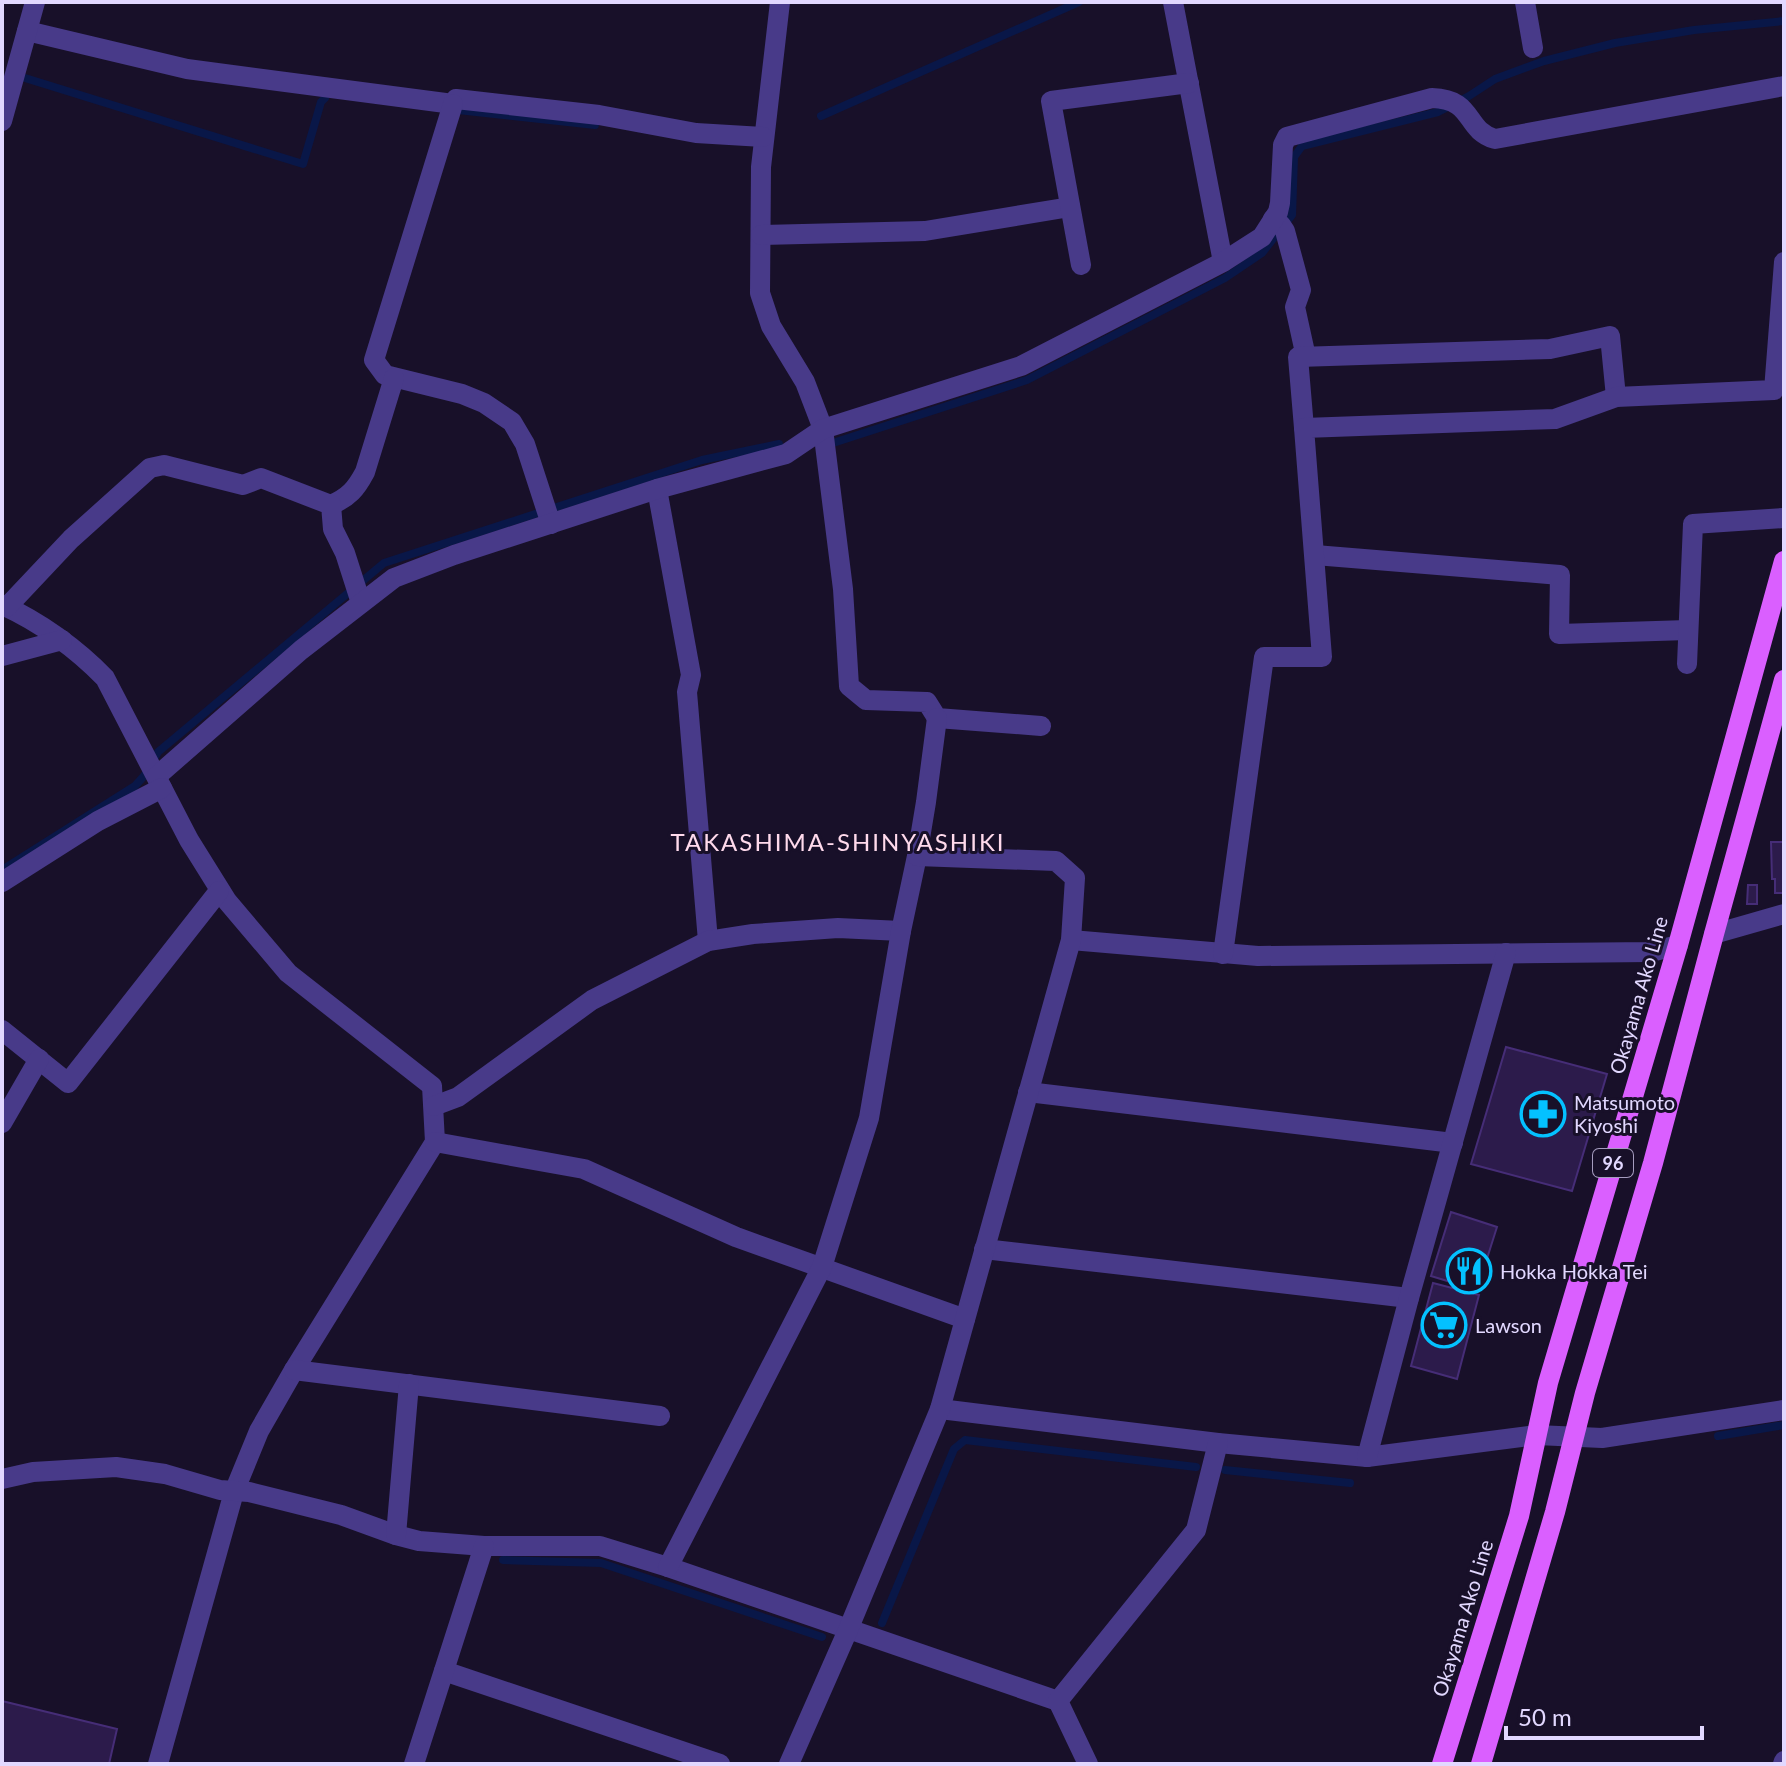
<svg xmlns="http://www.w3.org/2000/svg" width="1786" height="1766" font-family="Lato,sans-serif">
	<rect width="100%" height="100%" fill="#181029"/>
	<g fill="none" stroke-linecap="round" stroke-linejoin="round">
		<!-- stream -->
		<g stroke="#091748" stroke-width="8">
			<polyline points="25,78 303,164 321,102 325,98"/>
			<polyline points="458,110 595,125"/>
			<polyline points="821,116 1079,2"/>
			<polyline points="836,442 1027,380 1225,278 1262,253 1292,215 1294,157 1302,146 1438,112 1469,96 1495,79 1544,61 1615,43 1694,30 1784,21"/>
			<polyline points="2,870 135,786 144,776 158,752 384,563 702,460 779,444"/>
			<polyline points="1718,1436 1784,1425"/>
			<polyline points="1225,1470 1350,1483"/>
			<polyline points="503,1560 601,1563 822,1637"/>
			<polyline points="882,1623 954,1449 965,1440 1196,1467"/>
		</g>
	</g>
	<!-- building -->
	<g fill="#2c1b4b" stroke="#462d77" stroke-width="2">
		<polygon points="1771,842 1784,842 1784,893 1775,893 1775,879 1772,879"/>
		<polygon points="1748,885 1757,885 1757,904 1747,904"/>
		<polygon points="1506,1047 1607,1074 1572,1191 1471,1164"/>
		<polygon points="1451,1212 1497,1227 1477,1290 1431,1276"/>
		<polygon points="1433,1283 1479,1295 1457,1379 1411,1366"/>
		<polygon points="2,1701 117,1729 109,1764 2,1764"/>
	</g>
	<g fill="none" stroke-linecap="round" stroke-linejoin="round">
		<!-- minor -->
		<g stroke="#483a89" stroke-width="20">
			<polyline points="780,2 761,167 760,293 771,326 805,382 823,429 843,589 849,686 866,700 927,702 937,718 1041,726"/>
			<polyline points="1173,2 1223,262"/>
			<polyline points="1525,2 1533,48"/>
			<polyline points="27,31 187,69 453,104 456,99 599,115 696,133 763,137"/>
			<polyline points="453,104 374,360 385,375 462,394 484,403 512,422 525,444 551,524"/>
			<polyline points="2,121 35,2"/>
			<polyline points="1273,219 1281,225 1285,231 1301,290 1295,307 1306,357"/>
			<polyline points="761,235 925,231 1070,207"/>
			<polyline points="1081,265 1051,101 1189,83"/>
			<polyline points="1304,428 1298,357 1550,349 1610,336 1616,397"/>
			<polyline points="657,489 691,675 687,692 708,941"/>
			<path d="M331,505C349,497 356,489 365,472L394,378"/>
			<polyline points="1315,555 1560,575 1559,634 1688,630"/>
			<path d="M2,605C40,622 77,649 105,678L189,840L227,901L288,973L432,1086L435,1142L294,1370L259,1431L234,1492L158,1764"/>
			<polyline points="7,607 71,539 150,468 164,465 243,485 261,478 331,505 333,529 345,553 361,603"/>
			<polyline points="2,656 62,640"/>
			<polyline points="1687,664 1693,524 1784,518"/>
			<path d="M157,776L301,650L394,578L454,555L657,489L786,454L823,429L1021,366L1223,262L1262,237L1278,212L1280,203L1283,145L1287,137L1432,98C1475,99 1464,130 1495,139L1784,86"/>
			<polyline points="2,882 98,821 162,788"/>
			<polyline points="1714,934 1784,914"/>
			<polyline points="1071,940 1258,956 1651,952 1678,945"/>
			<polyline points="1223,954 1264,657 1322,657 1304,428 1555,419 1616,397 1774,390 1784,262"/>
			<polyline points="2,1030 68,1083 219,891"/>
			<polyline points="1028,1092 1453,1143"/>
			<polyline points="434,1106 458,1097 592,1000 708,941 753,934 838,928 901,931"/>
			<polyline points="2,1123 39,1059"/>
			<polyline points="435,1142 584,1169 736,1237 965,1319"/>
			<polyline points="984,1249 1409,1298"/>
			<polyline points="294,1370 660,1416"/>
			<polyline points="940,1409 1218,1443 1367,1457 1537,1435 1602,1438 1784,1410"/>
			<polyline points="1367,1457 1409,1298 1506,953"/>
			<polyline points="2,1479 33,1472 116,1467 165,1474 220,1490 249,1492 341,1515 396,1535 419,1541 484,1546 600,1546 668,1567 1058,1701"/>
			<polyline points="396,1535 409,1384"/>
			<polyline points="668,1567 822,1267 869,1118 901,931 917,856 926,802 937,718"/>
			<polyline points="444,1671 720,1764"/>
			<polyline points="414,1764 484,1546"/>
			<polyline points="789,1764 848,1630 940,1409 1071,940 1075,878 1056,861 917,856"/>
			<polyline points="1088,1764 1058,1701 1196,1530 1218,1443"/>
			<polyline points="1783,1764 1784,1761"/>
		</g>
		<!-- major -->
		<g stroke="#da5fff" stroke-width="20">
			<polyline points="1442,1764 1519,1516 1548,1383 1678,945 1784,561"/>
			<polyline points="1481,1764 1555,1512 1585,1393 1653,1163 1714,934 1784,680"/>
		</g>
	</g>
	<!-- icons -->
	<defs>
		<g id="pharmacy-ring" transform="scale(2.3)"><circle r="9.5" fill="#181029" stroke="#04c1ff" stroke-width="1.5"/><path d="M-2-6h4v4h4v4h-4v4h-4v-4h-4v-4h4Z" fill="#04c1ff"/></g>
		<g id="restaurant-ring" transform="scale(2.3)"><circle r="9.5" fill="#181029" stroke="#04c1ff" stroke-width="1.5"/><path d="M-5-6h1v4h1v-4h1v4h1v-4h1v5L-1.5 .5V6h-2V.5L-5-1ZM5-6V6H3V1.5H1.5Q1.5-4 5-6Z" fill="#04c1ff"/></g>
		<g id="supermarket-ring" transform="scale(2.3)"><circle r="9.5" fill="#181029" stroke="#04c1ff" stroke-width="1.5"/><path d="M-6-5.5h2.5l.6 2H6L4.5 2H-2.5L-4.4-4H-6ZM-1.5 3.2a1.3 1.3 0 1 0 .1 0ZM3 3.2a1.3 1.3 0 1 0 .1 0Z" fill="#04c1ff"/></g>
	</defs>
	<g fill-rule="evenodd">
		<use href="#pharmacy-ring" x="1543" y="1114"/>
		<use href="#restaurant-ring" x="1469" y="1271"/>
		<use href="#supermarket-ring" x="1444" y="1325"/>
	</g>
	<g text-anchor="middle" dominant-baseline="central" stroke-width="6" stroke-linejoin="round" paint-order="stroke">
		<!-- shield labels -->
		<rect fill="#181029" stroke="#a59cbf" stroke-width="2" x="1593" y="1149" width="40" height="28" rx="6"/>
		<g font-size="18" font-weight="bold" fill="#e2d8ff">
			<text x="1613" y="1163">96</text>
		</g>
		<!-- street labels -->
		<g font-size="20" fill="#e2d8ff" stroke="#181029">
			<text transform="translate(1638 995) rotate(-74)">Okayama Ako Line</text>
			<text transform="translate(1462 1618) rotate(-73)">Okayama Ako Line</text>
		</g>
		<!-- poi labels -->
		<g font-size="20" fill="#e2d8ff" stroke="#181029" text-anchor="start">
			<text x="1574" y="1102">Matsumoto<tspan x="1574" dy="23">Kiyoshi</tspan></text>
			<text x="1500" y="1271">Hokka Hokka Tei</text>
			<text x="1475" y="1325">Lawson</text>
		</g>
		<!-- quarter labels -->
		<g font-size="24" letter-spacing="2" fill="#ffdaec" stroke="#181029">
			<text x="838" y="841">TAKASHIMA-SHINYASHIKI</text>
		</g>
	</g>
	<!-- border -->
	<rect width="1786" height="1766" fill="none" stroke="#e2d8ff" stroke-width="8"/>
	<!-- scale -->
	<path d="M1506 1726v12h196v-12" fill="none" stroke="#e2d8ff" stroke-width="4"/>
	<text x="1518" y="1726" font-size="24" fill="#e2d8ff" stroke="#181029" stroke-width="6" paint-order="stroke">50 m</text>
</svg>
